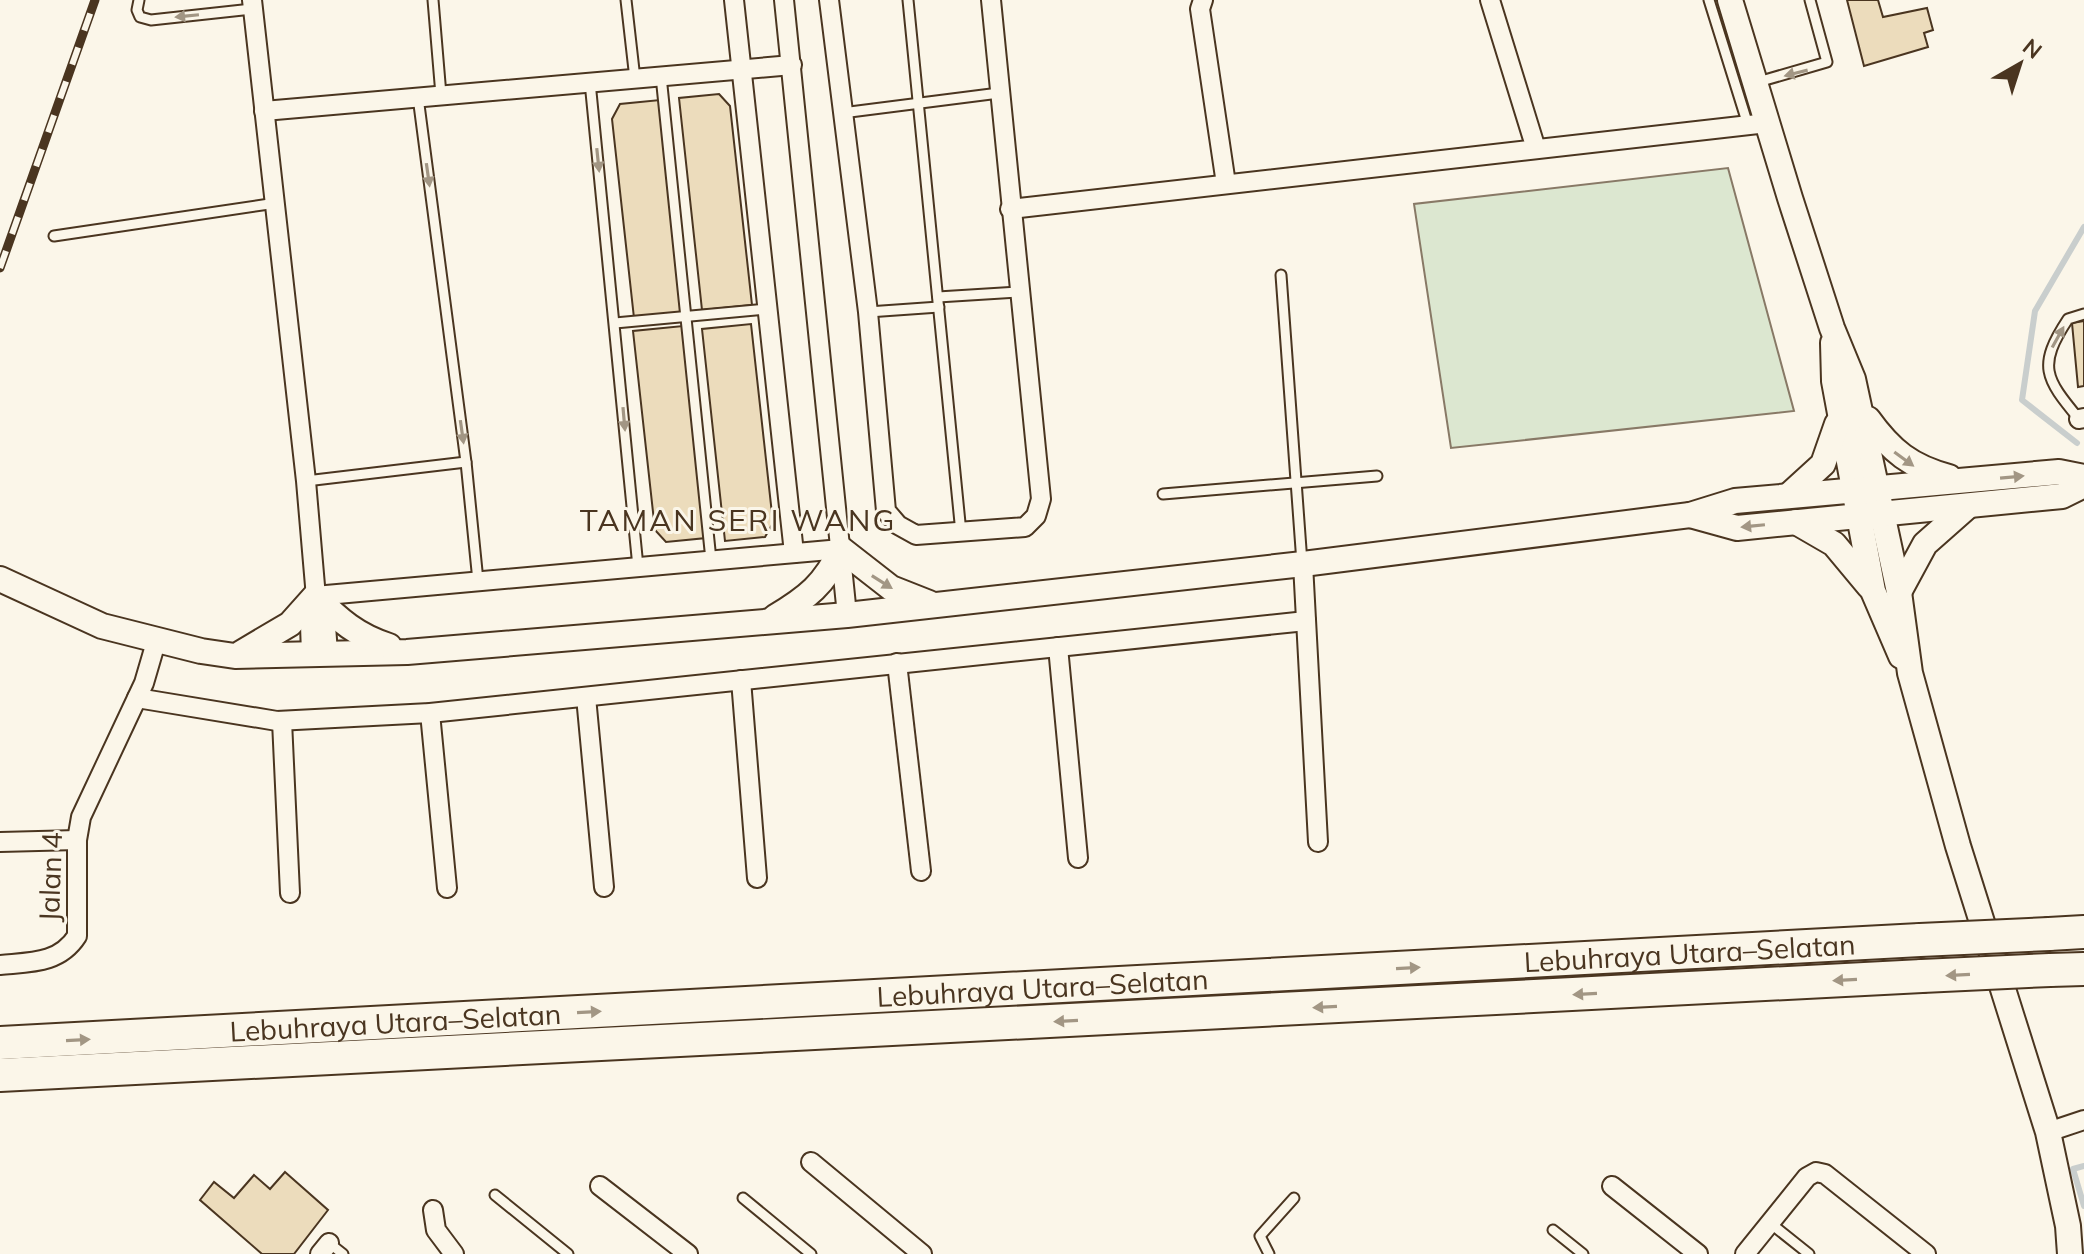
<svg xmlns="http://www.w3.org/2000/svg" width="2084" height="1254" font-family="Mulish,sans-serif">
	<rect width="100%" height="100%" fill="#fbf6e9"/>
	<!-- green -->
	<polygon fill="#dce7d0" stroke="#887966" stroke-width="2" points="1728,168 1794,411 1451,448 1414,204"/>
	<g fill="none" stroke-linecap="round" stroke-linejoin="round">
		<!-- stream -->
		<g stroke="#c9cecd" stroke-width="6">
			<polyline points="2077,443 2022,400 2035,311 2084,227"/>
			<polyline points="2084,1166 2073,1169 2084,1206"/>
		</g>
	</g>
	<!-- building -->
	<g fill="#ecdcbc" stroke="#4a3520" stroke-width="2">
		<polygon points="1847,0 1878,0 1883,17 1927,8 1933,30 1924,33 1928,47 1864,66"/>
		<polygon points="719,94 730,106 752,305 702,310 679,98"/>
		<polygon points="660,100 683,312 634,318 612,119 620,104"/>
		<polygon points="2084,321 2084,386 2078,387 2072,323"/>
		<polygon points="751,324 773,523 765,537 725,541 702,329"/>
		<polygon points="683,326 706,538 666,542 655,530 633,331"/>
		<polygon points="285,1172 328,1210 294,1254 262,1254 200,1200 214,1182 234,1198 254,1175 270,1189"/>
	</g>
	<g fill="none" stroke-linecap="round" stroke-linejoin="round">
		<!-- lane casing -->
		<g stroke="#4a3520" stroke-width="13">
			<g id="lane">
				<polyline points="139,0 137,10 140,17 151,20 252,9"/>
				<polyline points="433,0 441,95"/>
				<polyline points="626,0 635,79"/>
				<polyline points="908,0 961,533"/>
				<polyline points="1709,0 1748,125"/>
				<polyline points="661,76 711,560"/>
				<polyline points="590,82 638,567"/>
				<polyline points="1758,82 1827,62 1810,0"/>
				<polyline points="418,97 466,462 478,581"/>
				<polyline points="842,113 999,93"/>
				<polyline points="54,236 276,203"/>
				<polyline points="1281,275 1302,563"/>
				<polyline points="938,297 1019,292"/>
				<polyline points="868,312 939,307"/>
				<polyline points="615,323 767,309"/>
				<path d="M2079,419C2045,378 2037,366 2068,319L2084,314"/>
				<polyline points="306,481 466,462"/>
				<polyline points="1163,494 1377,476"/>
				<polyline points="495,1195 568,1254"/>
				<polyline points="743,1198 811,1254"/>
				<polyline points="1770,1223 1809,1254"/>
				<polyline points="1553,1230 1583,1254"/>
				<polyline points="329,1243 343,1254"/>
				<polyline points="1269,1254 1260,1236 1294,1198"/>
			</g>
		</g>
		<!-- street casing -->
		<g stroke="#4a3520" stroke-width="22">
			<g id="street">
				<polyline points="252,0 306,481 317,609 326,626 328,653"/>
				<polyline points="734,0 794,553"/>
				<polyline points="784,0 847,615"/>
				<polyline points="829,0 868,312 886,511 898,525 916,535 1025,527 1036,516 1041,499 991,0"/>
				<polyline points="1203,0 1200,9 1226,184"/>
				<polyline points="1490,0 1536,149"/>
				<polyline points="264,111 792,65"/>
				<polyline points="1010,209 1767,123"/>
				<polyline points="2079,419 2084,418"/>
				<polyline points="1303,564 1318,842"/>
				<polyline points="315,596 841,549"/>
				<polyline points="1058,647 1078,858"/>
				<polyline points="311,654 310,625 317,609"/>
				<polyline points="897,663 921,871"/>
				<polyline points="741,680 757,878"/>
				<polyline points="586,697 604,887"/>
				<polyline points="137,698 277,721 430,713 1306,621"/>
				<polyline points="430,713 447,888"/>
				<polyline points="282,721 290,893"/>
				<polyline points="0,842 77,840"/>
				<path d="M0,965C30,962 59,964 77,936V840L81,817L144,683L156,642"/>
				<polyline points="2048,1132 2084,1120"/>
				<polyline points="811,1162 922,1254"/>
				<polyline points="600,1186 688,1254"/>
				<polyline points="1612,1186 1698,1254"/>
				<polyline points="433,1210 436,1230 454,1254"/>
				<polyline points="320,1254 329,1243"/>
				<polyline points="1745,1254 1807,1177 1816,1172 1825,1174 1926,1254"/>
			</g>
		</g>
		<!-- secondary casing -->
		<g stroke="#4a3520" stroke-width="28">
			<g id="secondary">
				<polyline points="1730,0 1790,198 1832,328 1853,379 1899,592 1910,673 1958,846 2048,1132 2068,1226 2070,1254"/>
				<polyline points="1833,343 1834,381 1873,591 1901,656"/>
				<path d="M1868,419C1891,451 1911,467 1949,477"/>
				<polyline points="1789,495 1823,464 1837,424"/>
				<polyline points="1690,515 1737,528 2062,496 2084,485"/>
				<polyline points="1796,522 1834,544 1869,586"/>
				<polyline points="0,579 102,626 201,651 235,656 407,652 847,615 1303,564 1690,515 1735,501 2059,472 2084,477"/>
				<polyline points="1899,592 1925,544 1968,506"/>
				<path d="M775,617C807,598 825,584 841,549L891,588L929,603"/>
				<path d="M241,653L290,624L315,596C339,620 357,636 389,646"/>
			</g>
		</g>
		<!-- highway casing -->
		<g stroke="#4a3520" stroke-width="36">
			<g id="highway">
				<polyline points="2049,934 2084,932"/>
				<polyline points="2050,970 2084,969"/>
				<path id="s1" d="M0,1043L1920,940"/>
				<polyline points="0,1075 1922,976"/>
			</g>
		</g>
		<!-- lane -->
		<use href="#lane" stroke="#fbf6e9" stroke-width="9"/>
		<!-- street -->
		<use href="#street" stroke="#fbf6e9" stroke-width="18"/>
		<!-- secondary -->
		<use href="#secondary" stroke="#fbf6e9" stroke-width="24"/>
		<!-- highway -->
		<use href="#highway" stroke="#fbf6e9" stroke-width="32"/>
		<!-- rail casing -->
		<g stroke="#4a3520" stroke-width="9">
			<polyline id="rail" points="0,268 95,0"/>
		</g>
		<!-- rail -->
		<use href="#rail" stroke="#fbf6e9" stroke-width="6" stroke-dasharray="18" stroke-linecap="butt"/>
		<!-- highway-bridge casing -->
		<g stroke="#4a3520" stroke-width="36" stroke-linecap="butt">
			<g id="highway-bridge">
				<polyline points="1920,940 2049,934"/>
				<polyline points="1922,976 2050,970"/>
			</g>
		</g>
		<!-- highway-bridge -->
		<use href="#highway-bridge" stroke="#fbf6e9" stroke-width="32"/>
	</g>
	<!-- one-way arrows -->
	<defs><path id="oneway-solid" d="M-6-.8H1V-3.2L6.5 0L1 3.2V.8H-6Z" transform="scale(2)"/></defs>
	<g fill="#a29684">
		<use href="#oneway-solid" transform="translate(187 16) rotate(174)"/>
		<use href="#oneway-solid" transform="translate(1796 73) rotate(166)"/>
		<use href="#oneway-solid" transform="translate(598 160) rotate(84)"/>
		<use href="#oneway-solid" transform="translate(428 175) rotate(82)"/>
		<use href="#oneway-solid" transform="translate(2058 337) rotate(-61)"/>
		<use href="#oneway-solid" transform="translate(624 419) rotate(85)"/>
		<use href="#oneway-solid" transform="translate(462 432) rotate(82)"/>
		<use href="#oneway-solid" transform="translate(1904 459) rotate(36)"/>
		<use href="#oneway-solid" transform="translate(2012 477) rotate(-5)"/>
		<use href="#oneway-solid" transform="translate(1753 526) rotate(174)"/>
		<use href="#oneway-solid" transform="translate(882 582) rotate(32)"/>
		<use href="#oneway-solid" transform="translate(1408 968) rotate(-3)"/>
		<use href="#oneway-solid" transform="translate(1958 975) rotate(177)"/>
		<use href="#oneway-solid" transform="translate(1845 980) rotate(177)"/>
		<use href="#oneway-solid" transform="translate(1585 994) rotate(177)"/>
		<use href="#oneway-solid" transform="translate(1325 1007) rotate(177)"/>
		<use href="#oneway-solid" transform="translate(589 1012) rotate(-3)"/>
		<use href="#oneway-solid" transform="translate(1066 1021) rotate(177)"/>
		<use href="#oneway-solid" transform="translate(78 1040) rotate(-3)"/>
	</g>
	<g text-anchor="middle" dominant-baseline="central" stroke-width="6" stroke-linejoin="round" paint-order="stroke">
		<!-- street labels -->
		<g font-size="28" fill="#4a3520" stroke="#fbf6e9">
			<text transform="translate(50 877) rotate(-88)">Jalan 4</text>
			<text stroke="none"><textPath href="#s1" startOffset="1692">Lebuhraya Utara–Selatan</textPath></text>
			<text stroke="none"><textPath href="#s1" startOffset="1044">Lebuhraya Utara–Selatan</textPath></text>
			<text stroke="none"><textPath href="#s1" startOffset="396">Lebuhraya Utara–Selatan</textPath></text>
		</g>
		<!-- neighbourhood labels -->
		<g font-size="30" letter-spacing="2" fill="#4a3520" stroke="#fbf6e9">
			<text x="738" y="520">TAMAN SERI WANG</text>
		</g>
	</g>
	<!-- north arrow -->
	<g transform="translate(2020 64) rotate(39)" stroke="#fbf6e9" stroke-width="6" paint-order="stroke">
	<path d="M0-6L14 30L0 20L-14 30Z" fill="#4a3520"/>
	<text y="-12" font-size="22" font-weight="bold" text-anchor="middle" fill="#4a3520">N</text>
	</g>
</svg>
